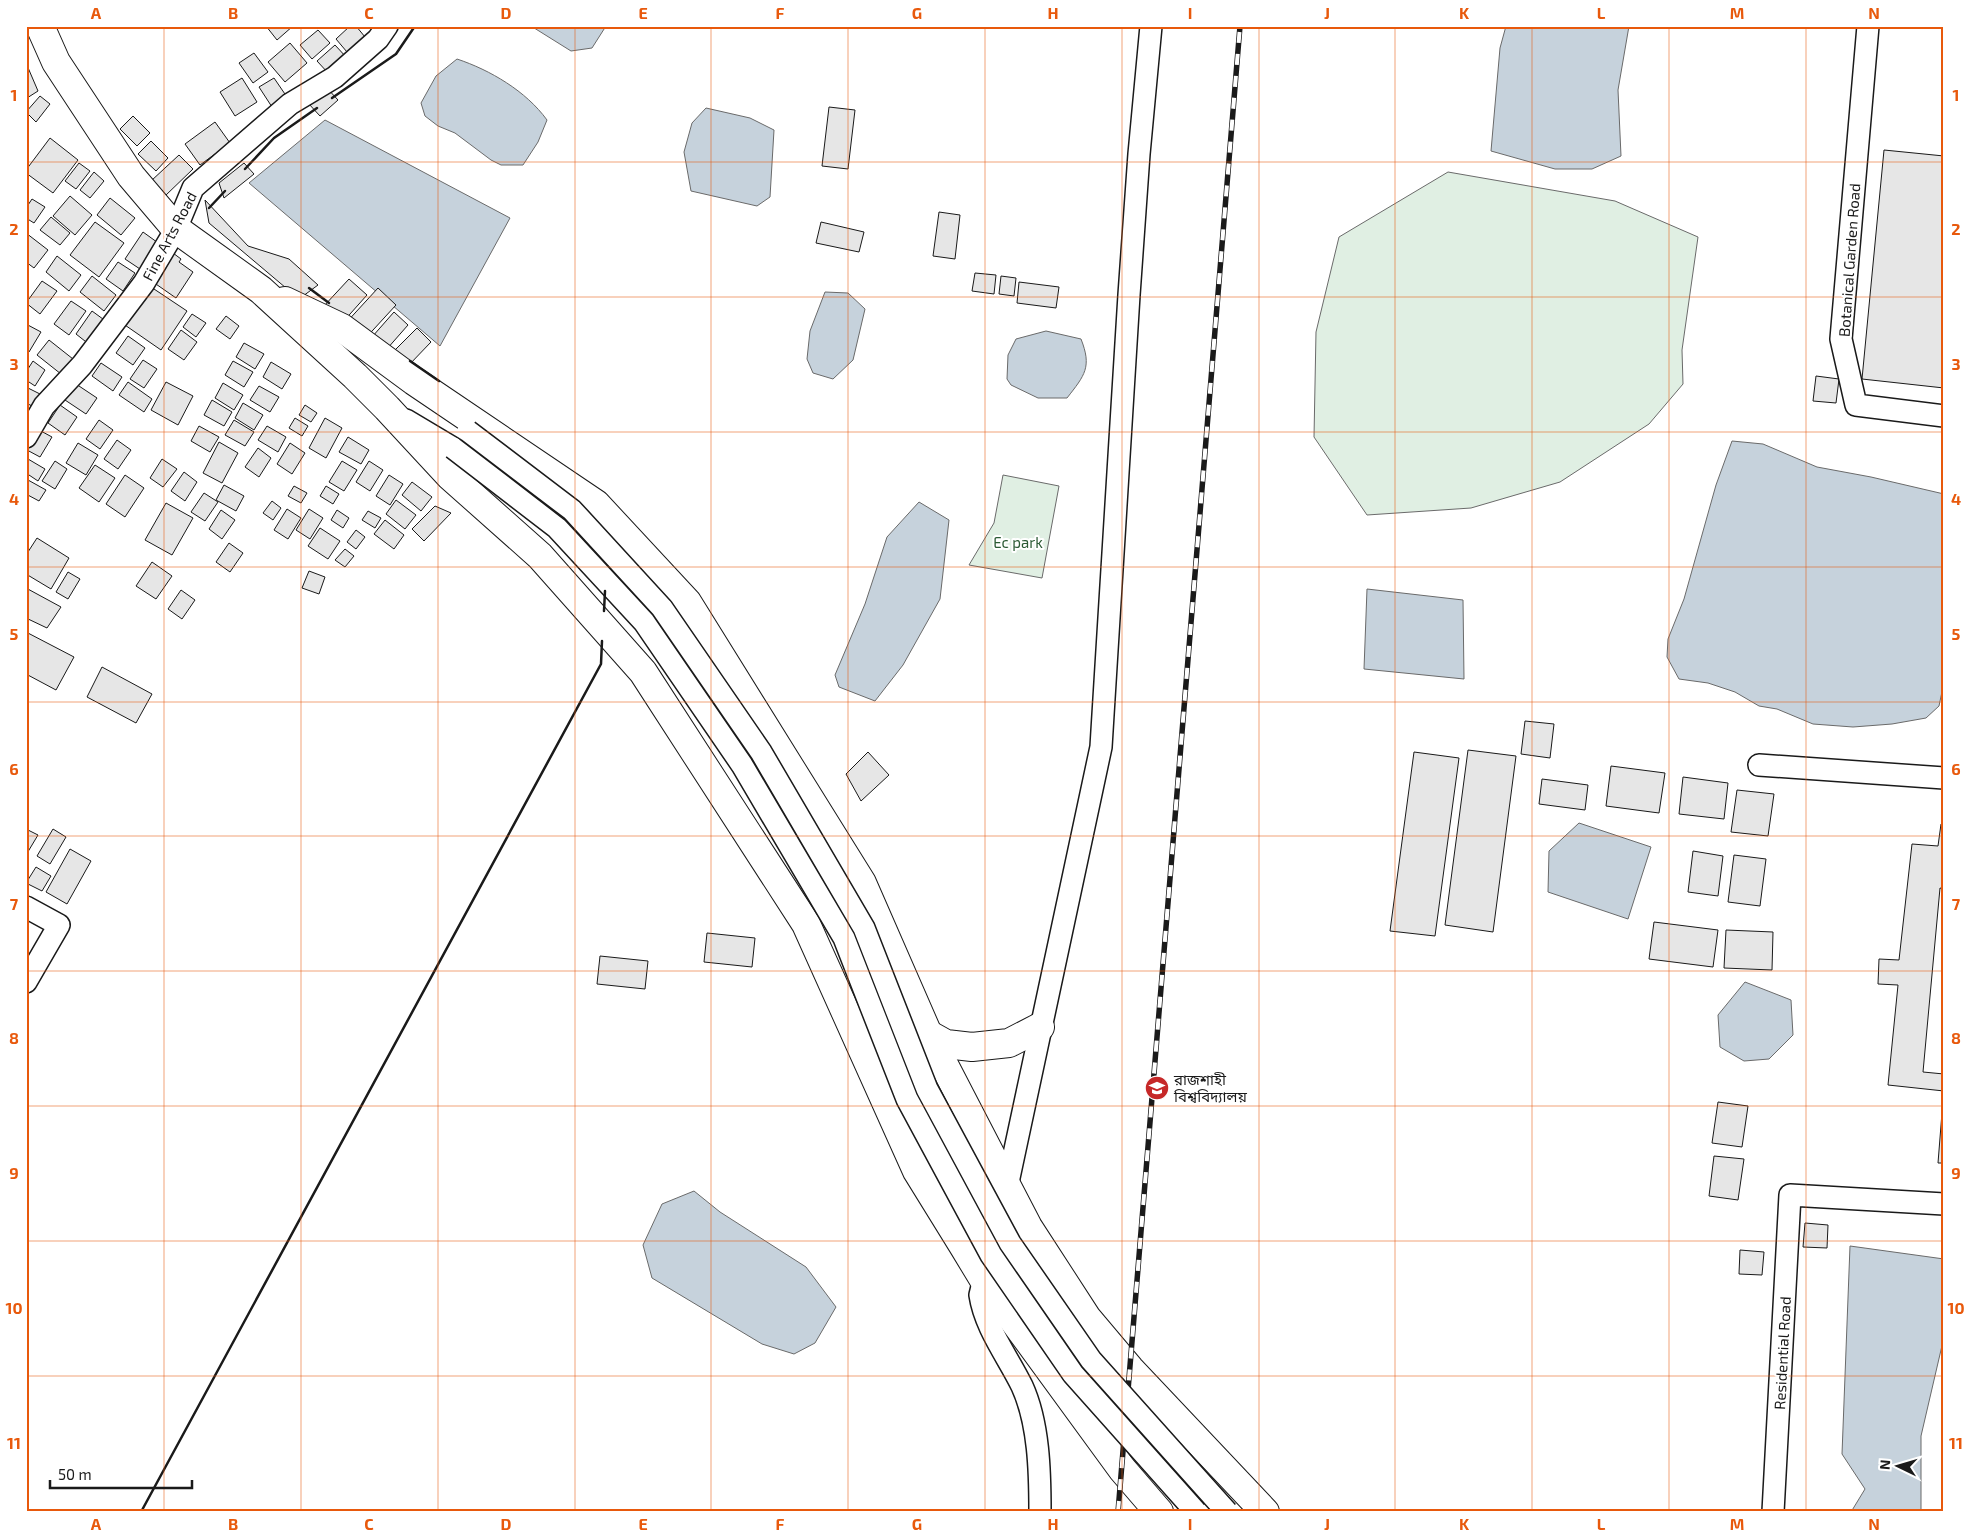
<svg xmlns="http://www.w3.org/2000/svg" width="1970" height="1538" font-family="'Exo 2','Noto Sans Bengali',sans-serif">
	<rect width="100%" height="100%" fill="#fff"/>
	<!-- green -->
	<g fill="#e0efe3" stroke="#6a6a6a">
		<polygon points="1448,172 1615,201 1698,237 1682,350 1683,384 1649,424 1560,482 1471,508 1367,515 1314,437 1316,332 1339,237"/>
		<polygon points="1003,475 1059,486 1042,578 969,565 994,523"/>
	</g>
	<!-- water -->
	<g fill="#c6d2dc" stroke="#6a6a6a">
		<polygon points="531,26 606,26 592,48 571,51"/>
		<polygon points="1506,26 1629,26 1618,90 1621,156 1592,169 1555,169 1491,151 1500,48"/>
		<path d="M457,59C490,70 526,91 547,120L538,142L523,165H501L491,160L455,133L438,126L425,116L421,103L436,76Z"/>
		<polygon points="706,108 750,118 774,130 770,197 757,206 691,191 684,152 692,123"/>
		<polygon points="325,120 510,218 440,346 249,183"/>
		<polygon points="825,292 848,293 865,309 853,360 833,379 813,373 807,359 810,331"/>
		<path d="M1046,331L1081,339C1092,367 1085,375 1067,398H1038L1011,385L1007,379L1008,355L1016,339Z"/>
		<polygon points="1732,441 1763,444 1817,467 1871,477 1944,494 1944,682 1939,706 1926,718 1892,724 1853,727 1813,724 1777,709 1759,706 1735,692 1708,683 1679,679 1667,657 1668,639 1684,599 1716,485"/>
		<polygon points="919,502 949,520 940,599 903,665 875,701 839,687 835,675 865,604 887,537"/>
		<polygon points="1367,589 1463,600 1464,679 1364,669"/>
		<polygon points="1579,823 1651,847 1628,919 1548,892 1549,851"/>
		<polygon points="1745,982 1791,1000 1793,1035 1769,1059 1744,1061 1720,1047 1718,1015"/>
		<polygon points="694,1191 720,1212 806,1267 836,1307 815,1343 794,1354 762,1344 652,1278 643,1245 662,1204"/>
		<polygon points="1850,1246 1944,1259 1944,1337 1921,1436 1921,1512 1851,1512 1865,1489 1842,1454"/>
	</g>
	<!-- building -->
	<g fill="#e6e6e6" stroke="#1a1a1a">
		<polygon points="266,26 293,26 277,40"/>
		<polygon points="350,26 356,26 365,37 347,52 336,39"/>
		<polygon points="318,30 330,43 312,59 300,45"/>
		<polygon points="290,43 307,63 285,82 268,62"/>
		<polygon points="335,45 347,58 329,74 317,61"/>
		<polygon points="254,53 268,72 253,83 239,63"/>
		<polygon points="26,63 38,91 27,98 26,96"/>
		<polygon points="242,78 257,102 235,116 220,92"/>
		<polygon points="274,78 287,97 272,107 259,87"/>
		<polygon points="326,87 338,100 320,116 308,103"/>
		<polygon points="40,96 50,104 36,122 26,112"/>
		<polygon points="829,107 855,110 848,169 822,166"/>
		<polygon points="133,116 150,133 137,146 120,129"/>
		<polygon points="215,122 230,143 200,165 185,144"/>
		<polygon points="50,138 78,160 53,193 26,173 26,170"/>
		<polygon points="151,141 168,158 156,171 138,154"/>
		<polygon points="1884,150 1944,156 1944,388 1862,379"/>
		<polygon points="179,155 193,169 165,196 151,181"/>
		<polygon points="79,163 90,171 76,189 65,181"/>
		<polygon points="244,163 254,174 224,198 219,183"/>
		<polygon points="94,172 104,181 90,198 80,190"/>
		<polygon points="70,196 92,215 75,235 53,216"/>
		<polygon points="110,198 135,218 121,235 97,215"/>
		<polygon points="32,199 45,207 34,223 26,218 26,208"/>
		<polygon points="205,200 248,246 289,259 318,285 299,299 209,223"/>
		<polygon points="939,212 960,215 955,259 933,256"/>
		<polygon points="51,217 70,233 60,245 40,230"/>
		<polygon points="95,222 124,243 99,277 70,255"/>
		<polygon points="821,222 864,232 859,252 816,243"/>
		<polygon points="143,232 161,245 143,271 125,259"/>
		<polygon points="26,233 48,250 34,268 26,262"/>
		<polygon points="173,253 181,259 179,262 193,272 176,298 153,282"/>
		<polygon points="57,256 81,275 69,291 46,272"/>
		<polygon points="118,262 135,273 123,291 106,279"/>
		<polygon points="975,273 996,275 994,294 972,291"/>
		<polygon points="92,276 116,295 104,311 80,292"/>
		<polygon points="1001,276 1016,278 1014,296 999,294"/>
		<polygon points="349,279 367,295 342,323 323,307"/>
		<polygon points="42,281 57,291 40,314 26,303"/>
		<polygon points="1019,282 1059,287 1056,308 1017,303"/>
		<polygon points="148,285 187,311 161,350 122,323"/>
		<polygon points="378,288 396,305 362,342 344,325"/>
		<polygon points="71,301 86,311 69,335 54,324"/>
		<polygon points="92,311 107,322 90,345 76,334"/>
		<polygon points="394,312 408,325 386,350 372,337"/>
		<polygon points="192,314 206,323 196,337 183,327"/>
		<polygon points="226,316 239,326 230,339 216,329"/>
		<polygon points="26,324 41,332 29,352 26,351"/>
		<polygon points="417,328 431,342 408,366 393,352"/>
		<polygon points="181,330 197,342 184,360 168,349"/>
		<polygon points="128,336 145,348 133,365 116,353"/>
		<polygon points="49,340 73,359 61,374 37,355"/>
		<polygon points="244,343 264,354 255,369 236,357"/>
		<polygon points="143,360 157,369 144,388 130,379"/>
		<polygon points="33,361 45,370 35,386 26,380 26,372"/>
		<polygon points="233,361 253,372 244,387 225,375"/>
		<polygon points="271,362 291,374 282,389 263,377"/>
		<polygon points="101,363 122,377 113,391 92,376"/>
		<polygon points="1816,376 1839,379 1836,403 1813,401"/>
		<polygon points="128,382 152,399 144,412 119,395"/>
		<polygon points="166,382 193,396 178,425 151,410"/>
		<polygon points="223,383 243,395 234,410 215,398"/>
		<polygon points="76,384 97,398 86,414 65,400"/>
		<polygon points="259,386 279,397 270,412 250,400"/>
		<polygon points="26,387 42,395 36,408 26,403"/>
		<polygon points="212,400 232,412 224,426 204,415"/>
		<polygon points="243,403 263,415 254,430 235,418"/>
		<polygon points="60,405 77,417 65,435 48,423"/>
		<polygon points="305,405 317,413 311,422 299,415"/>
		<polygon points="295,418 308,426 302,436 289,428"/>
		<polygon points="325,418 342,428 326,458 309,448"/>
		<polygon points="99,420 113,430 100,449 86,439"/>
		<polygon points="234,420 254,432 245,446 225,435"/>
		<polygon points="199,426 219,437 210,452 191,441"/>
		<polygon points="267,426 286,437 278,452 258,440"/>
		<polygon points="39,430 52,437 40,457 27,450"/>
		<polygon points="348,437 369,450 361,464 339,452"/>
		<polygon points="117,440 131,450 118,469 104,459"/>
		<polygon points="219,442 238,453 222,483 203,473"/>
		<polygon points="78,443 98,455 86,475 66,463"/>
		<polygon points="290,443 305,453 292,474 277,464"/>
		<polygon points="258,448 271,458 259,477 245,467"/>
		<polygon points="28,459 45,469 38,481 26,473"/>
		<polygon points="162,459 177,469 163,487 150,478"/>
		<polygon points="55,461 67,469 55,489 42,481"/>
		<polygon points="342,461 357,470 344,491 329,482"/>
		<polygon points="369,461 383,470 370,491 356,482"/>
		<polygon points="95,465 115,478 99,502 79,488"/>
		<polygon points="184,472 197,482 185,501 171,491"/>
		<polygon points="125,475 144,488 125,517 106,504"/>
		<polygon points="389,475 403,484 390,505 376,496"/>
		<polygon points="28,480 46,490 39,501 26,494 26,483"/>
		<polygon points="412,482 432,497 421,511 402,495"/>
		<polygon points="224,485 244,496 236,511 216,500"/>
		<polygon points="294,486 307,493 301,503 288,496"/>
		<polygon points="326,486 339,494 333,504 320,496"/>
		<polygon points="204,493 218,502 205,521 191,512"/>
		<polygon points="396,500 416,515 405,529 386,514"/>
		<polygon points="272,501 281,508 273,520 263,513"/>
		<polygon points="166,503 193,518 172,555 145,540"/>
		<polygon points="435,506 451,513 424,541 412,529"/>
		<polygon points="287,509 301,518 288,539 274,530"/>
		<polygon points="309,509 323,518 310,539 296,530"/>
		<polygon points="221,510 235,520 222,539 209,529"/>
		<polygon points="337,510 349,518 343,528 331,520"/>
		<polygon points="368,511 381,518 375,528 362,520"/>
		<polygon points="385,520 404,535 394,549 374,534"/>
		<polygon points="320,528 340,541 328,559 308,546"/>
		<polygon points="356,530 365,537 356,549 347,542"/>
		<polygon points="37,538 69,558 51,589 26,574 26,555"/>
		<polygon points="229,543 243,553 230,572 216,562"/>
		<polygon points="345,549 354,556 345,567 335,560"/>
		<polygon points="152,562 172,576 156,599 136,586"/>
		<polygon points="309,571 325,577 319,594 302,588"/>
		<polygon points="68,572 80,579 68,599 56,592"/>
		<polygon points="26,588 61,607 47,628 26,618"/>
		<polygon points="181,590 195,600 182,619 168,609"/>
		<polygon points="26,632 74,657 56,690 26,674"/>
		<polygon points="102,667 152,694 136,723 87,697"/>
		<polygon points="1525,721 1554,724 1550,758 1521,754"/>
		<polygon points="1468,750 1516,756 1493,932 1445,925"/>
		<polygon points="868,752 889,775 861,801 846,774"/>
		<polygon points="1414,752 1459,758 1435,936 1390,931"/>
		<polygon points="1611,766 1665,773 1659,813 1606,806"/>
		<polygon points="1683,777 1728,783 1724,819 1679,814"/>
		<polygon points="1542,779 1588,785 1585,810 1539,804"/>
		<polygon points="1737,790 1774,794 1768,836 1731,832"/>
		<polygon points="1941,824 1944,824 1944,889 1940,888 1923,1072 1944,1074 1944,1091 1888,1085 1898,985 1878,984 1879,959 1899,960 1912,844 1938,846"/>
		<polygon points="26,829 38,835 26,855"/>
		<polygon points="53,829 66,837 50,864 37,856"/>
		<polygon points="70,849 91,861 67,904 46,892"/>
		<polygon points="1693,851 1723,856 1718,896 1688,892"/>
		<polygon points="1734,855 1766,859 1760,906 1728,902"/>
		<polygon points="36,867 51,876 42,891 26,883"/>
		<polygon points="1654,922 1718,930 1713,967 1649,959"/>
		<polygon points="1726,930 1773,932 1772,970 1724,968"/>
		<polygon points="707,933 755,938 752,967 704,962"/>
		<polygon points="600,956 648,961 645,989 597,984"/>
		<polygon points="1943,1100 1944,1100 1944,1163 1938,1163"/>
		<polygon points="1718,1102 1748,1106 1742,1147 1712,1143"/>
		<polygon points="1714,1156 1744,1159 1738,1200 1709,1196"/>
		<polygon points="1805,1223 1828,1225 1827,1248 1803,1247"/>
		<polygon points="1740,1250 1764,1252 1762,1275 1739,1274"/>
	</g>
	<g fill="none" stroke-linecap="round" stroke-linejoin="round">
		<!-- minor casing -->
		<g stroke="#1a1a1a" stroke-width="24">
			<g id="minor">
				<polyline points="1868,26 1841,339 1856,405 1944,416"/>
				<polyline points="406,420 453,448"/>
				<polyline points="26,437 44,406 82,365 144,283 176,229 193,188 290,104 335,77 378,39 387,26"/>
				<polyline points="1759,765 1944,778"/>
				<polyline points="26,907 59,925 26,982"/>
				<path d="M1040,1512C1040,1472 1039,1423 1022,1386C1008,1357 985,1328 980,1295L1007,1187L1101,747L1129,295L1139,154L1151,26"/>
				<polyline points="1773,1512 1790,1195 1944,1204"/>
			</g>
		</g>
		<!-- major casing -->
		<g stroke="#1a1a1a" stroke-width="30">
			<g id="major">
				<polyline points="40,26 56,62 131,176 176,229 261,290 355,376 387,408 450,476 540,556 643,672 806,924 917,1171 964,1247 984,1280 1122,1469 1159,1512"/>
				<polyline points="285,301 342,328 414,381 596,504 687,602 862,883 928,1034 1028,1227 1087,1318 1130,1369 1265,1512"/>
				<polyline points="928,1034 946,1044 972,1047 1009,1043 1040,1027"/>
			</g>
		</g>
		<!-- minor -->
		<use href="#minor" stroke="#fff" stroke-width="21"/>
		<!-- major -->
		<use href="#major" stroke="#fff" stroke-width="28"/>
		<!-- rail casing -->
		<g stroke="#1a1a1a" stroke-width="5.5">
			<polyline id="rail" points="1118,1512 1240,26"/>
		</g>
		<!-- rail -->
		<use href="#rail" stroke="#fff" stroke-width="4" stroke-dasharray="11" stroke-linecap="butt"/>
		<!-- minor-bridge casing -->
		<g stroke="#1a1a1a" stroke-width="24" stroke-linecap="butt">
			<g id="minor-bridge">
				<polyline points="468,431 572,510 662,608 761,752 864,928 927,1089 1010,1243 1091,1360 1227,1512"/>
				<polyline points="453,448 557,528 644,622 742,765 844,938 907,1099 991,1255 1073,1374 1196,1512"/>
			</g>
		</g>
		<!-- minor-bridge -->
		<use href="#minor-bridge" stroke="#fff" stroke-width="21"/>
		<!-- wall -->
		<g stroke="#1a1a1a" stroke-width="2.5">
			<polyline points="332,98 396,54 415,26"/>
			<polyline points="245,169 274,138 317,108"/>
			<polyline points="209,208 225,191"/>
			<polyline points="309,288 329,303"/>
			<polyline points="410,361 439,381"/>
			<polyline points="604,611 605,591"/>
			<polyline points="141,1512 601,664 602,641"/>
		</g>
	</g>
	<!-- grid -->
	<path fill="none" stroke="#e8590c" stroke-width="1" stroke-opacity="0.55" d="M164,26V1512M301,26V1512M438,26V1512M575,26V1512M711,26V1512M848,26V1512M985,26V1512M1122,26V1512M1259,26V1512M1395,26V1512M1532,26V1512M1669,26V1512M1806,26V1512M26,162H1944M26,297H1944M26,432H1944M26,567H1944M26,702H1944M26,836H1944M26,971H1944M26,1106H1944M26,1241H1944M26,1376H1944"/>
	<!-- icons -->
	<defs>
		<g id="university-disc" transform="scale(1.25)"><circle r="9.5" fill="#c62828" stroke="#fff"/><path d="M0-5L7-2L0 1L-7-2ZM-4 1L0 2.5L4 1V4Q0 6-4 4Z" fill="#fff"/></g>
	</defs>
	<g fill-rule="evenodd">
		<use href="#university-disc" x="1157" y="1088"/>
	</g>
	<g text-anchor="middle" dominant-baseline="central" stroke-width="4" stroke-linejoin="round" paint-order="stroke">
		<!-- street labels -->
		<g font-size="15" fill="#1a1a1a" stroke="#fff">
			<text transform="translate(169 236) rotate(-62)">Fine Arts Road</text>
			<text transform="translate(1849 260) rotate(-86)">Botanical Garden Road</text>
			<text transform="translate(1782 1353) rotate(-87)">Residential Road</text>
		</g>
		<!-- park labels -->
		<g font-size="15" fill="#2b5a34" stroke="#fff">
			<text x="1018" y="542">Ec park</text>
		</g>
		<!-- poi labels -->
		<g font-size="15" fill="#1a1a1a" stroke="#fff" text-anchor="start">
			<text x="1174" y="1079">রাজশাহী<tspan x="1174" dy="17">বিশ্ববিদ্যালয়</tspan></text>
		</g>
	</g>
	<!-- border -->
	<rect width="1970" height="1538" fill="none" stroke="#ffffff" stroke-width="55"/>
	<!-- north arrow -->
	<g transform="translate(1898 1466) rotate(275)" stroke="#ffffff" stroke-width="4" paint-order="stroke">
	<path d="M0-4L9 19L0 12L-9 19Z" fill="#1a1a1a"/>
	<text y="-8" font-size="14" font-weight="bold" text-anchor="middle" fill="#1a1a1a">N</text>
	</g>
	<!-- scale -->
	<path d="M50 1480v8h142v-8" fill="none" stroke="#1a1a1a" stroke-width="2.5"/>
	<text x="58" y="1480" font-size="15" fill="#1a1a1a" stroke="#ffffff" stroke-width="4" paint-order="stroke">50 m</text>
	<rect x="28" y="28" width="1914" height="1482" fill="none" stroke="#e8590c" stroke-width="2"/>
	<g font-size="16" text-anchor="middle" font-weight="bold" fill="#e8590c">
		<text x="96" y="19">A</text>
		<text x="233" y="19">B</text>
		<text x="369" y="19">C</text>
		<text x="506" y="19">D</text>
		<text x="643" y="19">E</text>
		<text x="780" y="19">F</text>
		<text x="917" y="19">G</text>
		<text x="1053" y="19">H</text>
		<text x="1190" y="19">I</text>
		<text x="1327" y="19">J</text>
		<text x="1464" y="19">K</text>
		<text x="1601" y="19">L</text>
		<text x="1737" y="19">M</text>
		<text x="1874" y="19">N</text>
		<text x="14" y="101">1</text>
		<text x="1956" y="101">1</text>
		<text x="14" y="235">2</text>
		<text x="1956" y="235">2</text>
		<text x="14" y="370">3</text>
		<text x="1956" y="370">3</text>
		<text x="14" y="505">4</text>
		<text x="1956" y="505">4</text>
		<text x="14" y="640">5</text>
		<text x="1956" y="640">5</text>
		<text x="14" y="775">6</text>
		<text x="1956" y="775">6</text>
		<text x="14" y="910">7</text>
		<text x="1956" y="910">7</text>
		<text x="14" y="1044">8</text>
		<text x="1956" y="1044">8</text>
		<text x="14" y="1179">9</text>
		<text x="1956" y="1179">9</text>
		<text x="14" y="1314">10</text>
		<text x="1956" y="1314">10</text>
		<text x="14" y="1449">11</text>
		<text x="1956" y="1449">11</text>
		<text x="96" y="1530">A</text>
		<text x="233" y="1530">B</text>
		<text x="369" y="1530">C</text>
		<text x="506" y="1530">D</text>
		<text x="643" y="1530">E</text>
		<text x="780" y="1530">F</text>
		<text x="917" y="1530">G</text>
		<text x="1053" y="1530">H</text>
		<text x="1190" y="1530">I</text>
		<text x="1327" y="1530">J</text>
		<text x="1464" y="1530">K</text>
		<text x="1601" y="1530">L</text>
		<text x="1737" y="1530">M</text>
		<text x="1874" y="1530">N</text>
	</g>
</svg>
